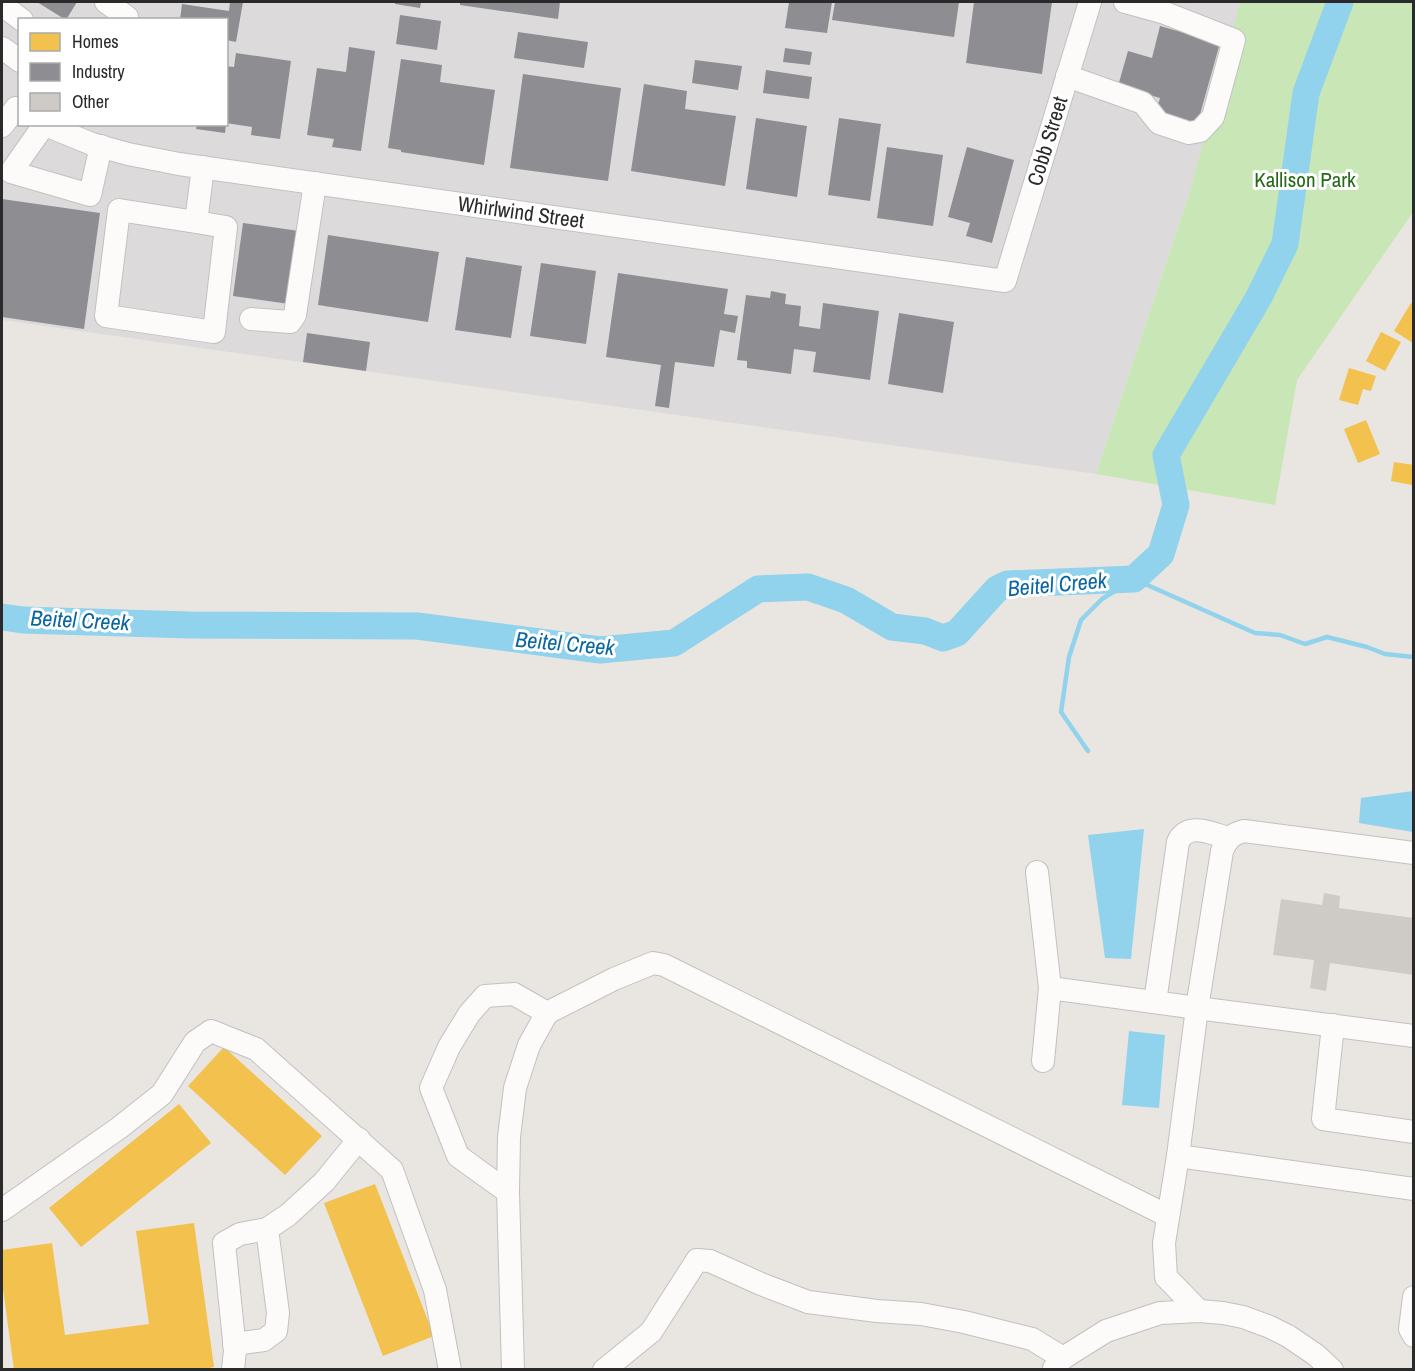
<svg xmlns="http://www.w3.org/2000/svg" width="1415" height="1371" font-family="'Archivo Narrow',sans-serif">
	<rect width="100%" height="100%" fill="#e9e5e0"/>
	<!-- industrial -->
	<path fill="#dddadc" fill-rule="evenodd" d="M2,2H1240L1190,191L1096,474L2,320ZM20,20H226V124H20Z"/>
	<!-- green -->
	<polygon fill="#c9e6b7" points="1240,2 1413,2 1413,212 1297,380 1275,505 1096,474 1190,191"/>
	<!-- water -->
	<g fill="#91d2ed">
		<polygon points="1413,791 1413,832 1359,823 1361,798"/>
		<polygon points="1144,829 1131,959 1105,958 1088,835"/>
		<polygon points="1129,1031 1165,1035 1159,1108 1122,1105"/>
	</g>
	<!-- homes -->
	<g fill="#f2c14e">
		<polygon points="1411,303 1414,305 1413,343 1394,331"/>
		<polygon points="1381,332 1401,342 1385,371 1366,361"/>
		<polygon points="1349,368 1376,376 1371,391 1363,389 1358,405 1339,400"/>
		<polygon points="1366,420 1380,454 1358,463 1344,429"/>
		<polygon points="1394,462 1414,465 1412,485 1391,481"/>
		<polygon points="224,1047 322,1136 285,1175 188,1086"/>
		<polygon points="179,1104 211,1143 81,1247 49,1208"/>
		<polygon points="375,1184 434,1336 383,1356 324,1203"/>
		<polygon points="194,1223 214,1367 200,1370 14,1370 2,1281 2,1250 52,1243 65,1335 149,1324 136,1231"/>
	</g>
	<!-- industry -->
	<g fill="#8d8d92">
		<polygon points="37,2 77,2 66,20"/>
		<polygon points="230,2 243,2 236,42 226,40 226,20 180,20 182,4 229,11"/>
		<polygon points="395,2 421,2 420,8 395,4"/>
		<polygon points="460,2 560,2 558,19 460,5"/>
		<polygon points="789,2 832,2 827,33 785,28"/>
		<polygon points="835,2 959,2 954,37 832,20"/>
		<polygon points="974,2 1052,2 1042,74 966,63"/>
		<polygon points="400,15 441,21 437,50 396,44"/>
		<polygon points="1160,26 1220,43 1197,125 1155,114 1160,98 1118,86 1128,51 1152,58"/>
		<polygon points="518,32 588,42 584,68 514,58"/>
		<polygon points="349,47 375,51 361,151 332,147 334,139 307,135 317,68 346,72"/>
		<polygon points="785,48 812,52 810,65 783,62"/>
		<polygon points="236,53 291,61 280,139 251,135 252,127 226,123 226,66 234,67"/>
		<polygon points="401,59 442,65 440,82 495,90 484,165 401,152 401,150 388,148"/>
		<polygon points="695,60 742,66 738,90 692,83"/>
		<polygon points="766,70 812,77 809,99 763,93"/>
		<polygon points="523,74 621,88 608,181 510,168"/>
		<polygon points="644,84 687,91 685,109 736,116 725,186 631,171"/>
		<polygon points="756,118 807,126 797,197 746,189"/>
		<polygon points="839,118 881,124 870,201 828,195"/>
		<polygon points="197,124 226,124 225,133 196,129"/>
		<polygon points="887,147 943,155 933,226 877,218"/>
		<polygon points="967,147 1014,160 992,243 966,236 970,223 948,217"/>
		<polygon points="2,199 100,213 84,329 2,317"/>
		<polygon points="243,223 299,231 289,304 233,296"/>
		<polygon points="328,235 439,252 428,322 318,305"/>
		<polygon points="466,257 522,266 511,338 455,330"/>
		<polygon points="541,263 596,271 586,344 530,336"/>
		<polygon points="618,273 728,289 724,314 738,316 735,333 720,330 714,367 675,362 669,408 655,406 661,365 606,357"/>
		<polygon points="771,291 786,294 785,304 801,306 799,326 820,329 823,303 879,311 870,380 813,372 816,352 794,349 791,374 747,368 747,361 737,360 746,295 770,298"/>
		<polygon points="899,313 954,322 943,393 888,384"/>
		<polygon points="307,333 370,342 366,371 303,362"/>
	</g>
	<g fill="none" stroke-linecap="round" stroke-linejoin="round">
		<!-- stream -->
		<polyline stroke="#91d2ed" stroke-width="4.5" points="1088,751 1061,712 1069,657 1081,620 1102,599 1134,579 1255,633 1280,635 1305,644 1327,637 1367,647 1385,654 1414,657"/>
		<!-- river -->
		<polyline stroke="#91d2ed" stroke-width="27" points="2,617 23,620 190,625 417,626 600,650 674,643 758,589 808,587 846,600 892,627 925,631 943,638 957,633 997,589 1007,584 1134,579 1161,554 1176,505 1166,455 1259,297 1285,244 1306,93 1340,2"/>
	</g>
	<!-- building -->
	<polygon fill="#cecbc7" points="1324,893 1340,896 1339,908 1414,918 1414,975 1330,963 1326,991 1310,988 1314,960 1273,955 1281,899 1322,905"/>
	<g fill="none" stroke-linecap="round" stroke-linejoin="round">
		<!-- minor casing -->
		<g stroke="#c2c1c2" stroke-width="24">
			<g id="minor">
				<polyline points="106,2 127,17"/>
				<polyline points="2,5 22,20"/>
				<polyline points="2,48 20,61"/>
				<polyline points="1067,76 1143,103 1159,123 1189,133 1200,131 1213,117 1234,40 1165,13 1125,2"/>
				<polyline points="43,124 92,144 128,154 179,164 1005,281 1090,2"/>
				<polyline points="44,125 11,172 90,195 101,146"/>
				<polyline points="2,126 16,108"/>
				<polyline points="196,222 226,227 214,332 106,316 119,210 196,222 203,167"/>
				<polyline points="251,319 290,322 295,315 315,183"/>
				<polyline points="1037,872 1050,988"/>
				<path d="M1155,1002L1178,842C1188,821 1212,834 1229,838"/>
				<polyline points="1333,1025 1323,1119 1414,1132"/>
				<path d="M1043,1061L1050,988L1197,1008L1222,851C1227,839 1232,834 1244,831L1414,853"/>
				<polyline points="1178,1156 1197,1008 1414,1036"/>
				<polyline points="508,1192 458,1156 431,1088 449,1047 469,1014 485,996 514,994 547,1013"/>
				<polyline points="2,1210 119,1128 162,1094 195,1042 211,1031 256,1049 392,1170 435,1290 450,1370"/>
				<polyline points="1414,1297 1410,1329 1414,1336"/>
				<polyline points="1199,1311 1166,1277 1164,1243 1178,1156 1414,1189"/>
				<polyline points="234,1344 264,1340 276,1331 278,1313 267,1229"/>
				<polyline points="1054,1368 1063,1358 1106,1331 1160,1313 1199,1311 1223,1313 1243,1317 1270,1327 1288,1336 1316,1355 1332,1370"/>
				<polyline points="233,1370 235,1350 224,1243 240,1234 267,1229 288,1215 324,1182 359,1139"/>
				<polyline points="513,1370 508,1192 509,1137 515,1088 529,1045 547,1013 614,979 653,963 664,965 1168,1216"/>
				<polyline points="604,1370 651,1332 697,1260 710,1261 761,1284 808,1302 877,1311 921,1314 964,1322 1032,1339 1063,1358"/>
			</g>
		</g>
		<!-- minor -->
		<use href="#minor" stroke="#fcfbfa" stroke-width="22"/>
	</g>
	<g text-anchor="middle" dominant-baseline="central" stroke-width="6" stroke-linejoin="round" paint-order="stroke">
		<!-- street labels -->
		<g font-size="21" fill="#2a2a2a" stroke="#fff">
			<text transform="translate(1047 141) rotate(-73)">Cobb Street</text>
			<text transform="translate(521 212) rotate(8)">Whirlwind Street</text>
		</g>
		<!-- park labels -->
		<g font-size="21" fill="#266a18" stroke="#fff">
			<text x="1305" y="179">Kallison Park</text>
		</g>
		<!-- water labels -->
		<g font-size="22" font-style="italic" fill="#0966a0" stroke="#fff">
			<text transform="translate(1057 584) rotate(-5)">Beitel Creek</text>
			<text transform="translate(80 620) rotate(3)">Beitel Creek</text>
			<text transform="translate(565 643) rotate(5)">Beitel Creek</text>
		</g>
	</g>
	<!-- border -->
	<rect width="1415" height="1371" fill="none" stroke="#2a2a2a" stroke-width="6"/>
	<!-- legend -->
	<rect x="18" y="18" width="210" height="108" fill="#ffffff" stroke="#aaaaaa" stroke-width="1.5"/>
	<rect x="30" y="33" width="30" height="18" fill="#f2c14e" stroke="#aaaaaa" stroke-width="1.5"/>
	<text x="72" y="48" font-size="18" fill="#2a2a2a">Homes</text>
	<rect x="30" y="63" width="30" height="18" fill="#8d8d92" stroke="#aaaaaa" stroke-width="1.5"/>
	<text x="72" y="78" font-size="18" fill="#2a2a2a">Industry</text>
	<rect x="30" y="93" width="30" height="18" fill="#cecbc7" stroke="#aaaaaa" stroke-width="1.5"/>
	<text x="72" y="108" font-size="18" fill="#2a2a2a">Other</text>
</svg>
